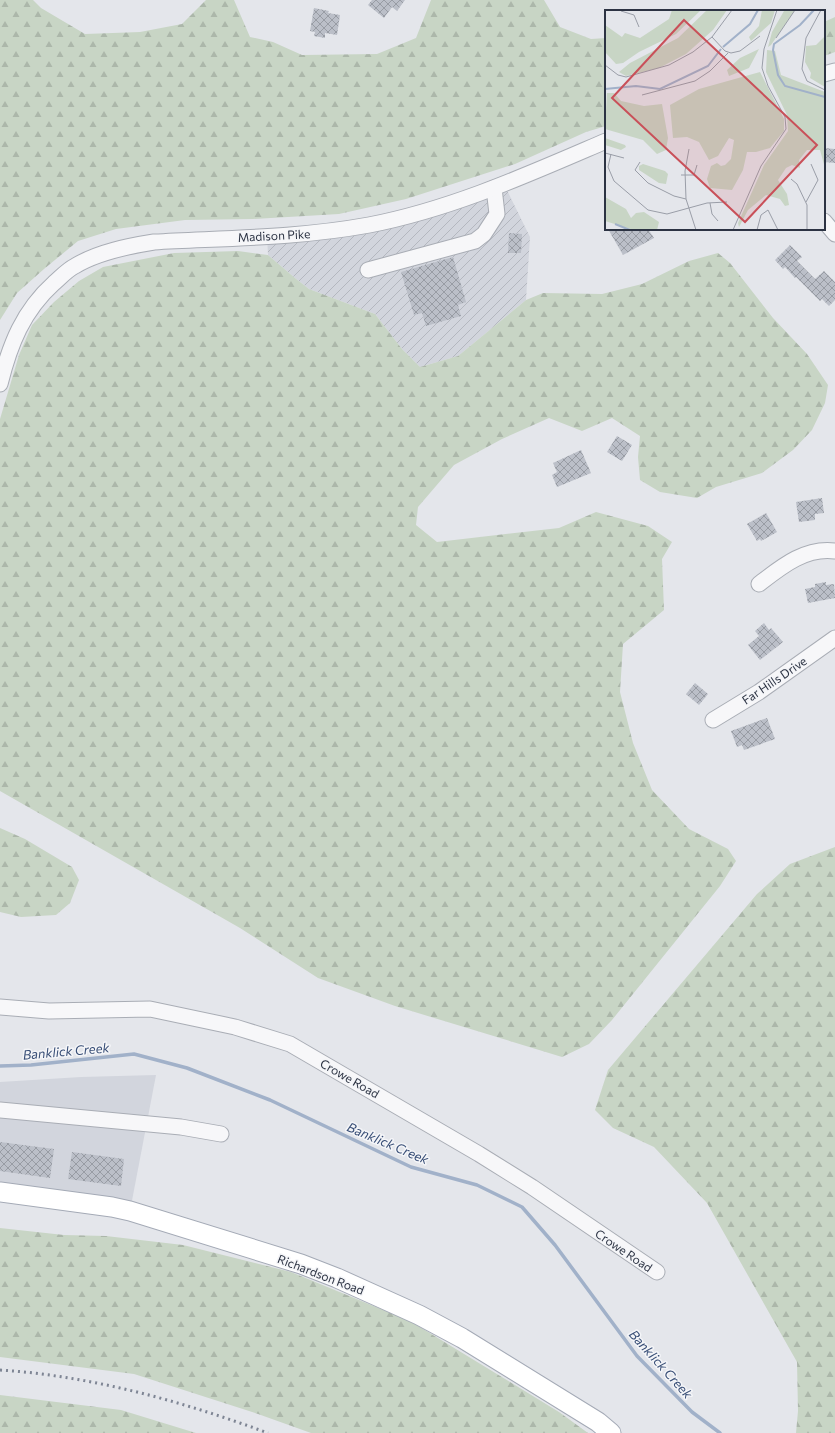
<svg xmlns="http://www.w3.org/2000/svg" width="835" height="1433" font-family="Commissioner,sans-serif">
	<defs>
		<pattern id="industrial-furrows" width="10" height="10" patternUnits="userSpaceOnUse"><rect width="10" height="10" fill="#d2d5dd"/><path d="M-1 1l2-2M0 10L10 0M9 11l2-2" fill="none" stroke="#b4b7bf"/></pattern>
		<pattern id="forest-firs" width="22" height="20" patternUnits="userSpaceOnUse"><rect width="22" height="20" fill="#c8d5c5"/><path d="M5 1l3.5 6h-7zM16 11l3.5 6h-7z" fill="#acb7aa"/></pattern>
		<pattern id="building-cross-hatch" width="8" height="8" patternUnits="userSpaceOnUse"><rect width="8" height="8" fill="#bbbfc8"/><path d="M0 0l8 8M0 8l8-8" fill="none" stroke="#989ca4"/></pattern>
	</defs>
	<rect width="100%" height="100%" fill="#e4e6eb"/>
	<!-- built -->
	<polygon fill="#d2d5dd" points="156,1075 130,1211 0,1192 0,1082 81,1077"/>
	<!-- industrial -->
	<polygon fill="url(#industrial-furrows)" points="504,184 530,237 526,300 458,356 420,367 402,349 375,314 309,289 295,278 268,255 267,236 311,233"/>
	<!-- forest -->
	<g fill="url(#forest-firs)">
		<polygon points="0,0 33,0 41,8 85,34 140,32 182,24 206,0 234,0 250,37 273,42 302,55 377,54 416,38 431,0 544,0 560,27 591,39 606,38 606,126 586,132 515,164 406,199 339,214 253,219 185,220 116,229 78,241 44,269 17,293 0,320"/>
		<polygon points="835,17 835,52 824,56 824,22"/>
		<polygon points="238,251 268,255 295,278 309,289 375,314 402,349 420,367 458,356 526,300 543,293 602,294 642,284 689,261 718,253 730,263 773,318 807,354 828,385 825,403 812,430 793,450 762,473 716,487 697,498 660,492 640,480 638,457 640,436 612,418 582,431 549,418 502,439 454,465 418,507 416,525 437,542 559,528 596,512 648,526 672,542 662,559 664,610 623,644 620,692 633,743 652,790 689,829 728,849 736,861 720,886 612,1020 589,1044 562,1057 395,1006 318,978 240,928 0,791 0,419 19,355 32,325 54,302 79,281 103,267 174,253"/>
		<polygon points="0,828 25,839 72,867 79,880 70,903 56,915 21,917 0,912"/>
		<polygon points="835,847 835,1433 796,1433 798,1411 797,1362 707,1203 654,1147 613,1128 595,1110 608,1070 757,894 790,864"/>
		<polygon points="0,1228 64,1235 106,1236 183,1245 291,1272 410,1321 559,1412 588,1433 311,1433 258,1414 134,1374 0,1357"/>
		<polygon points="0,1395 121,1410 196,1433 0,1433"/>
	</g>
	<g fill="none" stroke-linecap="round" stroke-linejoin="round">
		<!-- stream -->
		<polyline stroke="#a1b1c9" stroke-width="3.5" points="0,1066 31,1065 134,1054 187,1068 270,1100 411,1167 477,1185 522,1207 555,1245 637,1356 692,1412 720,1433"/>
	</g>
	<!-- building -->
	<g fill="url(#building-cross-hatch)">
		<polygon points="372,0 405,0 397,11 392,7 384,18 368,5"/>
		<polygon points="314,8 329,11 328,13 340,15 337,35 325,33 325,38 314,36 315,32 310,31"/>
		<polygon points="824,148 835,149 835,163 824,162"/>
		<polygon points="608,229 648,229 654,238 623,255"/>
		<polygon points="509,233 522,234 521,253 508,253"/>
		<polygon points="790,245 802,257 797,261 815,279 824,271 835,282 835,300 829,306 822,299 820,301 796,277 795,278 785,267 783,269 775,260"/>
		<polygon points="453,257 466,302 458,305 461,316 426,326 422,313 414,315 401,272"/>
		<polygon points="617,436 632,445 622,461 607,452"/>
		<polygon points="581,450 591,473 557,487 552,475 557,472 553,463"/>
		<polygon points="822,498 824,513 815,514 815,520 799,522 796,502"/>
		<polygon points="766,513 777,532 761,541 760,539 757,541 747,524"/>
		<polygon points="826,582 826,585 834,584 835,598 808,603 805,589 815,587 815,584"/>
		<polygon points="764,623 769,630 771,628 783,642 760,660 748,645 759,636 755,631"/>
		<polygon points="695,683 708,694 699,705 686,694"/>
		<polygon points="767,718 775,739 744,750 742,745 737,747 731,731"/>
		<polygon points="0,1142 54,1149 50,1178 0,1171"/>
		<polygon points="72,1152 124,1159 121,1186 68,1179"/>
	</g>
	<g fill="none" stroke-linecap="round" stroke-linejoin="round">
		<!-- minor casing -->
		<g stroke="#a9adb5" stroke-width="17">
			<g id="minor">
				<polyline points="824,74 835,71"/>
				<polyline points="824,221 835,234"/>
				<polyline points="368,270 475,241 484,234 497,214 494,188"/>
				<path d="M0,384C10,344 23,311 54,283C61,277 67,270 75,266C98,252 129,246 154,242C226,238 298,238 369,225C452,209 529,174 606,141"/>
				<path d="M759,584C781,567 805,547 835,551"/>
				<polyline points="713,720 759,692 835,638"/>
				<polyline points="0,1007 49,1011 150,1009 235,1027 290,1044 479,1154 532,1187 657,1272"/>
				<polyline points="0,1110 181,1127 221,1134"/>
			</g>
		</g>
		<!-- major casing -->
		<g stroke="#a4aab6" stroke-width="21">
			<polyline id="major" points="0,1192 112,1207 130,1211 301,1264 337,1278 419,1315 462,1338 598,1422 611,1433"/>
		</g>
		<!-- minor -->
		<use href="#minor" stroke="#f7f7f9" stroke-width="15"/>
		<!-- major -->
		<use href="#major" stroke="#fff" stroke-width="19"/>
		<!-- rail -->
		<path stroke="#7e8594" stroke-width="3" stroke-dasharray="2 4" stroke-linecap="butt" d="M0,1370C92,1376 181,1401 268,1433"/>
	</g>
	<g text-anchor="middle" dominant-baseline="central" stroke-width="3" stroke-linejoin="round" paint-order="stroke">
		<!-- street labels -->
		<g font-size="12" fill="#2c3343" stroke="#f4f5f8">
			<text transform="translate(274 235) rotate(-3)">Madison Pike</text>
			<text transform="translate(774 680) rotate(-34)">Far Hills Drive</text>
			<text transform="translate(350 1078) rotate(30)">Crowe Road</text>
			<text transform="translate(624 1250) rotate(34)">Crowe Road</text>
			<text transform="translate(321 1274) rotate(21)">Richardson Road</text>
		</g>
		<!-- water labels -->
		<g font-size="13" font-style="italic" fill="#384e76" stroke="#f4f5f8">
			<text transform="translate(66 1051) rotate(-5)">Banklick Creek</text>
			<text transform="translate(388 1143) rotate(23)">Banklick Creek</text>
			<text transform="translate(661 1364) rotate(48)">Banklick Creek</text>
		</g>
	</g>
	<!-- overview -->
	<g transform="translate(605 10)">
		<rect width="220" height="220" fill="#e4e6eb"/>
		<path d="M67,0H96L71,24L34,42L18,53L11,54L0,42V15L17,27L20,23L35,28L64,9ZM102,0H122L108,20L81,44L54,58L21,66L14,62L25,53L73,28ZM157,0H170L166,13L146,31L144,27L154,16ZM190,0L166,35L163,37L167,22L179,1ZM220,26V77L205,68L206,63L200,52L201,36L211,35ZM154,39L144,58L124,66L122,60L135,48ZM162,40L170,41L176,65L220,82V158L215,140H202L194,150L195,158L187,155L181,158L173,170L182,184L184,195L180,196L175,189L161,185L143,200L134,217L133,213L159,155L183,121L182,105L161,62ZM155,62L179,109V121L165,138L151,142H142L138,160L127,180L105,178L102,169L106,156L112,153L116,156L120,155L126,149L129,130L124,128L113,146L104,150L94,132L82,127L68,128L65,95L94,79ZM2,83H9L16,91L39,96L57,94L63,128L61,140L52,144L38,130L0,119ZM0,128L20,135L21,137L16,140L0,135ZM38,154L60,161L63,164L61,174L54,173L34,160V156ZM0,187L21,199L26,208L31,203L39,202L54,212L52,220H29L0,211Z" fill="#c8d5c5"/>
		<path fill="none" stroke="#a1b1c9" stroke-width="2" d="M209,0L195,15L169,34L168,40L173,65L180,76L220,87M118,37L145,14L153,0M0,79L31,76L55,79L103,56L116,39M10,214L25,220"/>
		<path fill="none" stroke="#9a9ea8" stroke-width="1" d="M216,0L201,28L197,59L202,71L220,80M16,1L29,5L34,17M107,27L120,41L126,43L135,41L155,26M171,28L190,0M0,55L13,65L21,67L64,55L88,42L107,27L127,0M37,85L90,71L105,61L123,43M84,139L80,161L81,189L91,220M0,143L19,148M6,144L3,157L9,171L43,200L62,204L102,193L122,192M35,152L30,160L43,173L69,186L81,189M76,165H89L92,155M186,169L192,174L202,195V220M201,192L213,170L206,154M105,193L107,204L113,211M128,220L156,156L181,119L180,107L163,76L157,58L159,39L172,0M152,220L156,205L163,200L173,220"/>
		<path fill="#c95059" fill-opacity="0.15" stroke="#c95059" stroke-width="2" d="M79,10L212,135L140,212L7,88Z"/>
		<rect width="220" height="220" fill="none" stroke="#2c3343" stroke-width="2"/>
	</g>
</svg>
